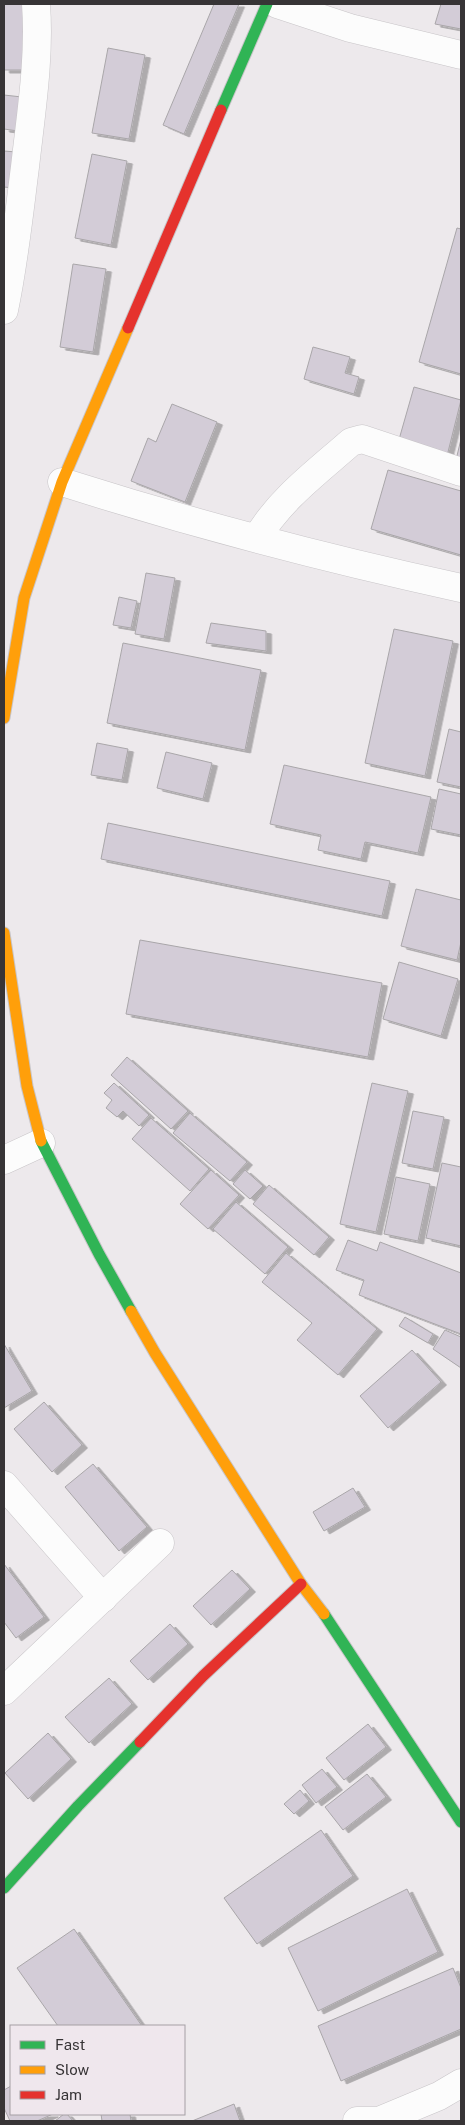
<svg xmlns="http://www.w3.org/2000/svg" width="465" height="2125" font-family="'Public Sans',sans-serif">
	<defs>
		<filter id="shadow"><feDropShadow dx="5.5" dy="3" stdDeviation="0" flood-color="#0004"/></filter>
	</defs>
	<rect width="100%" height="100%" fill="#ede9ec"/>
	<!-- building -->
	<g fill="#d3ccd7" stroke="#a9a6a9" filter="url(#shadow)">
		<polygon points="4,4 24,4 25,70 4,70"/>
		<polygon points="214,4 239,4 184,134 163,125"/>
		<polygon points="441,4 461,4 461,29 435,24"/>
		<polygon points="108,48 145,55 129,139 92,133"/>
		<polygon points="4,95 22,97 18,131 4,129"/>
		<polygon points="4,151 16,152 13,188 4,187"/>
		<polygon points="92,154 127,161 111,245 75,238"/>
		<polygon points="457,228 461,229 461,374 419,362"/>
		<polygon points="73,264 106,269 93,352 60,347"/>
		<polygon points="313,347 350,357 345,373 359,377 354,394 304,379"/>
		<polygon points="414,387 461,400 447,456 398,443"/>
		<polygon points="172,404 217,422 185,502 131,481 148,438 156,442"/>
		<polygon points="461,439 461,461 456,460"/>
		<polygon points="388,470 461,491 461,555 371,529"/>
		<polygon points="146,573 175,578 164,639 135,634"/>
		<polygon points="119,597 137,601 131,628 113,625"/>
		<polygon points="211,623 266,631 266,651 206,643"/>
		<polygon points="394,629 453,641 425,776 365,763"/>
		<polygon points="123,643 261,670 245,750 107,723"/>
		<polygon points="449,729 461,732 461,787 437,782"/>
		<polygon points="97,743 128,749 122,780 91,775"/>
		<polygon points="166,752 212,763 203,799 157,788"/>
		<polygon points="284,765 431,797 418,853 365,842 361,859 318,850 321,835 270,824"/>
		<polygon points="439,789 461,794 461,835 431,829"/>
		<polygon points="108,823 390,881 382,916 101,859"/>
		<polygon points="416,889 461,900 461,942 457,960 401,946"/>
		<polygon points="140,940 382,983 368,1057 126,1014"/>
		<polygon points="399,962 458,979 441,1036 383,1019"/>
		<polygon points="127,1057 188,1111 171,1129 111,1075"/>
		<polygon points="114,1083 149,1115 139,1126 123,1111 117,1117 106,1108 112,1100 104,1093"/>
		<polygon points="372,1083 408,1091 376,1232 340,1224"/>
		<polygon points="413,1111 444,1117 433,1169 402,1163"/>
		<polygon points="190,1113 247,1162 230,1181 173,1133"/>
		<polygon points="151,1118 209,1169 190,1191 132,1139"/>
		<polygon points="442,1163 461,1167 461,1246 426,1238"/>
		<polygon points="211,1170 239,1195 208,1229 180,1204"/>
		<polygon points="245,1170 263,1186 250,1199 233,1184"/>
		<polygon points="396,1177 430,1184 418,1241 384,1234"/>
		<polygon points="269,1185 329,1237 314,1255 253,1204"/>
		<polygon points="236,1202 288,1247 265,1274 213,1229"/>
		<polygon points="348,1240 377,1251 380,1242 461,1273 461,1334 359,1295 364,1280 336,1270"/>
		<polygon points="286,1253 377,1329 338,1375 297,1340 312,1323 262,1282"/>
		<polygon points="405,1317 433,1334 428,1343 399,1326"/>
		<polygon points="445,1330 461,1337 461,1368 433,1349"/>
		<polygon points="4,1344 32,1391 4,1408"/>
		<polygon points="412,1350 441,1382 388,1428 360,1396"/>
		<polygon points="44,1402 82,1445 52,1472 14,1429"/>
		<polygon points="93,1464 147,1527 119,1551 65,1487"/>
		<polygon points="353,1488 365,1507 324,1531 313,1512"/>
		<polygon points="4,1564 44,1617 16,1638 4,1622"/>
		<polygon points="232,1570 250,1589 211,1625 193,1606"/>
		<polygon points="170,1624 188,1644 148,1680 130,1661"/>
		<polygon points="109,1678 132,1704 89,1743 65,1717"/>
		<polygon points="368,1724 386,1747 344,1780 326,1758"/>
		<polygon points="48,1733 71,1759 28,1799 5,1773"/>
		<polygon points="322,1769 337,1787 316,1803 302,1785"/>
		<polygon points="367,1774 386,1797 343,1830 325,1807"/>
		<polygon points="300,1790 309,1801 294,1814 284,1804"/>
		<polygon points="321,1830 353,1876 257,1944 224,1898"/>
		<polygon points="407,1889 438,1952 318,2011 288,1948"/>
		<polygon points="74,1929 142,2026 58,2026 17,1968"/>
		<polygon points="453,1968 461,1988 461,2029 341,2081 318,2026"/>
		<polygon points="11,2086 11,2114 53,2114 37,2121 10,2121 4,2108 4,2090"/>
		<polygon points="234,2104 240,2121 192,2121"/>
		<polygon points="64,2114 67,2114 73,2121 55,2121"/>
		<polygon points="101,2114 130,2114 131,2121 102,2121"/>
	</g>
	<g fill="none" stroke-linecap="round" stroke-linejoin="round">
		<!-- street casing -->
		<g stroke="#c8c5c8" stroke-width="29">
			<g id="street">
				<polyline points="277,4 350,28 461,55"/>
				<path d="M4,310C14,263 19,214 25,167C31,113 40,58 36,4"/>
				<path d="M62,482C194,524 327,559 461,588"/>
				<path d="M257,538C280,499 317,472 351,442L362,439L461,472"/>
				<polyline points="4,1160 41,1143"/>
				<polyline points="4,1485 103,1598"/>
				<polyline points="4,1691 160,1543"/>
				<polyline points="357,2121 379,2121 439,2096 461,2083"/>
			</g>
		</g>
		<!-- fast casing -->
		<g stroke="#c8c5c8" stroke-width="13">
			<g id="fast">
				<polyline points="221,110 267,4"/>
				<polyline points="41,1141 99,1254 131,1311"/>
				<polyline points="324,1614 461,1822"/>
				<polyline points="4,1888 78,1806 140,1742"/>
			</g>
		</g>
		<!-- slow casing -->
		<g stroke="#c8c5c8" stroke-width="13">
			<g id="slow">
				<polyline points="4,718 24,598 62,482 128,328"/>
				<polyline points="4,933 27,1086 41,1141"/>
				<polyline points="131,1311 155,1353 301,1584 324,1614"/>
			</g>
		</g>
		<!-- jam casing -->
		<g stroke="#c8c5c8" stroke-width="13">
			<g id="jam">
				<polyline points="128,328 221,110"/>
				<polyline points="140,1742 203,1676 301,1584"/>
			</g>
		</g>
		<!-- street -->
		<use href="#street" stroke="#fcfcfc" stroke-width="28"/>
		<!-- fast -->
		<use href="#fast" stroke="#30b455" stroke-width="11"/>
		<!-- slow -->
		<use href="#slow" stroke="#ff9f0a" stroke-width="11"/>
		<!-- jam -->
		<use href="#jam" stroke="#e5322d" stroke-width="11"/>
	</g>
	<!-- border -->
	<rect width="465" height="2125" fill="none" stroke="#373436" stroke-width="10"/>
	<!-- legend -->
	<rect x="10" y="2025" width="175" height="90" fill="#efe7ed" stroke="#a59fa4"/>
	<rect x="20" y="2041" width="25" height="8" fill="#30b455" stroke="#a59fa4"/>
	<text x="55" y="2050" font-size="15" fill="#373436">Fast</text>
	<rect x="20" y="2066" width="25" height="8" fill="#ff9f0a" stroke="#a59fa4"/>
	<text x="55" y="2075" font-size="15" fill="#373436">Slow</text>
	<rect x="20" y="2091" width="25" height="8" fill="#e5322d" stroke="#a59fa4"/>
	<text x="55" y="2100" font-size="15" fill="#373436">Jam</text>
</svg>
